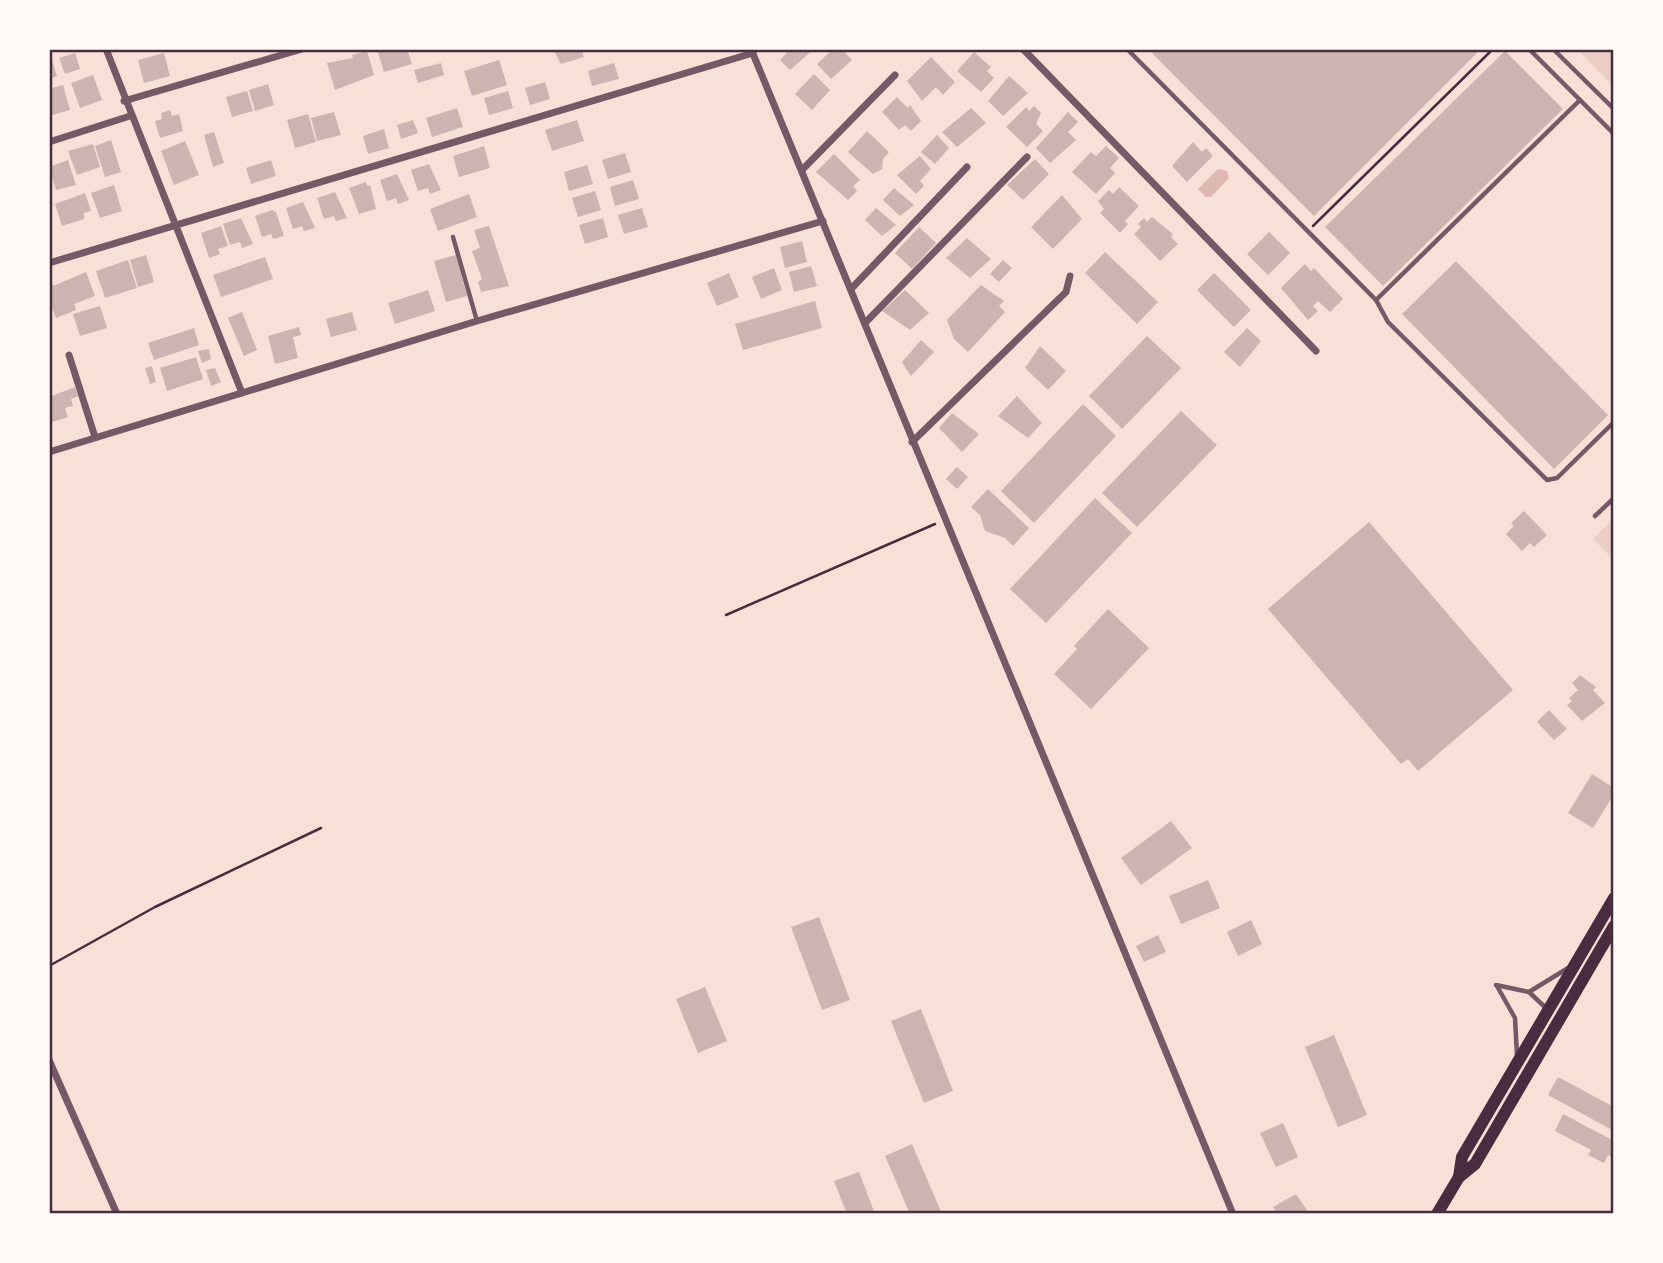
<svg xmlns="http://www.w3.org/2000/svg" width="1663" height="1263" font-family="Barlow,sans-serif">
	<rect width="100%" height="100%" fill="#f7e1d7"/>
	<!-- green -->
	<g fill="#ebcfc5">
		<polygon points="1577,49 1614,49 1614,87"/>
		<polygon points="1614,518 1614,560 1593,539"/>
	</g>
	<!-- water -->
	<polygon fill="#dcb8b0" points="1218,169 1227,171 1229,178 1211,197 1206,197 1198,189"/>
	<!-- building -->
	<g fill="#ccb4b1">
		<polygon points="377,49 407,49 412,64 384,72"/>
		<polygon points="553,49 581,49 584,57 561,64"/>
		<polygon points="790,49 814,49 790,70 780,60"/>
		<polygon points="833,49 842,49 852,60 831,79 817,64"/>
		<polygon points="1156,49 1481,49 1314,216 1152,53"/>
		<polygon points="49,51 57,76 49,79"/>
		<polygon points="367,51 374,75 335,90 327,63 353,58 352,55"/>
		<polygon points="1505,51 1563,109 1383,286 1325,227"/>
		<polygon points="974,52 991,67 987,71 994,78 981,92 957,71"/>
		<polygon points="75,53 80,69 65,74 59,58"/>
		<polygon points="164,53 170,76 144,83 138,60"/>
		<polygon points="931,57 955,82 943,95 936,87 922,101 907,81"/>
		<polygon points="499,60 507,85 472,96 464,71"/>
		<polygon points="441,63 444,75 418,83 414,70"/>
		<polygon points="614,63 619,79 592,86 588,71"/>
		<polygon points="814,74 830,90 812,110 795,94"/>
		<polygon points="93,75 102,100 80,108 71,83"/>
		<polygon points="1009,76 1028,93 1003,116 988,101"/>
		<polygon points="545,82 550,99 530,105 525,88"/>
		<polygon points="268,84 274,105 255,111 249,90"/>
		<polygon points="63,85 70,110 49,116 49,89"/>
		<polygon points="247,91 253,111 232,117 226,97"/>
		<polygon points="508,91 513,108 489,115 484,98"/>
		<polygon points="897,97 908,108 910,105 921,121 911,131 905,125 899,130 882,112"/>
		<polygon points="1034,106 1041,113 1036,124 1043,131 1027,147 1006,127 1026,107 1029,111"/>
		<polygon points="457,108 463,127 432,137 426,118"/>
		<polygon points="971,108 986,123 957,147 942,132"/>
		<polygon points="170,110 172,116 179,114 183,131 160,138 155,121 162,119 161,113"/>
		<polygon points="334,112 341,135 317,141 311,118"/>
		<polygon points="1068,112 1078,122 1068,132 1076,140 1050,163 1036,148"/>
		<polygon points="308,114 316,142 295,148 287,120"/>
		<polygon points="413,120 418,133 401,139 397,125"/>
		<polygon points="577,120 584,141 552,151 545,130"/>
		<polygon points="384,129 389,148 368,154 363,136"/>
		<polygon points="867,131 889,152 883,159 882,169 873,174 848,152"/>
		<polygon points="214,132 224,163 213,167 204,135"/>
		<polygon points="937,135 949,148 935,164 921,152"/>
		<polygon points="111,140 121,172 105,177 95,146"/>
		<polygon points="185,141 199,175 174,185 161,151"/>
		<polygon points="1193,142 1202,152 1206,148 1213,156 1187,182 1172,166"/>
		<polygon points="93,144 100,167 77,175 68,151"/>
		<polygon points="484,146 490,168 459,177 453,156"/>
		<polygon points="1106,146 1119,158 1110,168 1115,173 1096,194 1072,172 1091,152 1096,156"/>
		<polygon points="625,153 631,172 608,179 602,160"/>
		<polygon points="834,154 860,180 853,186 857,191 848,200 816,172"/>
		<polygon points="920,156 931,169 920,181 924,186 916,194 897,175"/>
		<polygon points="1035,159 1049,174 1023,200 1007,185"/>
		<polygon points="68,160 76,185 56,190 49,167"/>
		<polygon points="271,160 276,176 251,184 246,168"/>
		<polygon points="429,164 441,190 430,194 428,188 418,191 411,170"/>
		<polygon points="587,165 593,184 569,191 564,172"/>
		<polygon points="397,174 409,200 398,204 396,198 387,201 380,180"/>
		<polygon points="633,180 639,199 615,206 610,187"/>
		<polygon points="366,182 367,186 370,185 376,209 359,214 349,188"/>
		<polygon points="114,185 122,211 100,218 91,193"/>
		<polygon points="1119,187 1139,206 1125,221 1128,224 1120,233 1100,213 1104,209 1098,201 1109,190 1113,194"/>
		<polygon points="894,188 914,205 900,216 883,200"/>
		<polygon points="595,191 601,210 578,217 572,198"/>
		<polygon points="335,192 347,218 336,221 334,216 324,219 317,198"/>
		<polygon points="85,193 91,211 84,213 84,219 62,226 55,204"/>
		<polygon points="469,194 477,217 438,231 430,209"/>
		<polygon points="1062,195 1082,219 1053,249 1031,227"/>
		<polygon points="303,202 315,228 304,231 302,226 293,229 286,208"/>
		<polygon points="642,208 648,227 624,234 618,215"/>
		<polygon points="876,208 896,225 882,236 865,220"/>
		<polygon points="272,210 276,212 284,236 273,239 271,234 262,237 255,216"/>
		<polygon points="1152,217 1173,234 1171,237 1178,244 1160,261 1134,234 1141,227 1138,224 1144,218 1147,222"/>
		<polygon points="241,218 253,244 242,248 240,242 230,245 223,224"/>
		<polygon points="603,218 608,237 585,244 579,225"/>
		<polygon points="221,226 228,246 218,249 220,254 209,258 201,233"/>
		<polygon points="489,226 509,286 481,292 478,282 482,279 472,251 480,248 474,230"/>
		<polygon points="919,227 936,243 912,269 895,253"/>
		<polygon points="1269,232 1290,253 1268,275 1247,254"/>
		<polygon points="967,238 991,259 970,278 946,258"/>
		<polygon points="802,241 807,262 785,268 780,247"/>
		<polygon points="1105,252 1158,302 1137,324 1085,273"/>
		<polygon points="146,255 154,282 138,287 130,260"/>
		<polygon points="456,255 467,296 446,302 434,261"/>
		<polygon points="265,257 273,279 221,297 213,275"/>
		<polygon points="128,260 137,288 105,298 96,271"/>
		<polygon points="1003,260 1012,268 999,282 990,274"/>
		<polygon points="1456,261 1608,415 1554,469 1402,314"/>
		<polygon points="1305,264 1311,271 1314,268 1343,299 1330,312 1318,301 1313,306 1318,311 1308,320 1281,288"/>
		<polygon points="811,266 817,286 794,292 789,272"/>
		<polygon points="774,268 782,290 761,299 752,277"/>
		<polygon points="86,272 95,296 74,304 76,310 56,318 49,299 49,275 53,286"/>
		<polygon points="729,273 739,297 717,306 707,283"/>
		<polygon points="1214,273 1251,310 1234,327 1197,290"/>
		<polygon points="981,285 1004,301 999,306 1005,312 968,352 954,339 947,320"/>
		<polygon points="428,290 435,311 395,324 388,303"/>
		<polygon points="905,290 929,313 910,330 882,311"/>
		<polygon points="815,301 822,328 743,350 735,324"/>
		<polygon points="100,306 107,328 80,336 73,314"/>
		<polygon points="242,312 257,350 244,356 228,318"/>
		<polygon points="352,312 357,330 331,337 326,319"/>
		<polygon points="299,327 301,335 293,337 298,358 275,364 268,336"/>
		<polygon points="194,328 199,345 154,360 148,343"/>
		<polygon points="1247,328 1261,341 1240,367 1224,352"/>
		<polygon points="1147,336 1181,368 1122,429 1089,396"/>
		<polygon points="921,340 934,352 911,376 902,362"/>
		<polygon points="1040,346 1066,371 1048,390 1025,368"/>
		<polygon points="209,349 211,359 202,363 198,351"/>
		<polygon points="196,357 203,379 167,391 160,368"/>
		<polygon points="152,366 156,382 150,384 145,368"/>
		<polygon points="215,368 221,382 211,386 206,370"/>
		<polygon points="75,387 78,396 71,399 73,406 65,408 68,417 49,423 49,397"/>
		<polygon points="1017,396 1042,423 1028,438 998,416"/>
		<polygon points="1083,404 1116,436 1034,523 1001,491"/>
		<polygon points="1181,411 1217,445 1137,527 1102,493"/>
		<polygon points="952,413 979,434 962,452 939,428"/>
		<polygon points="957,467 968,477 957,489 946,479"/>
		<polygon points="988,489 1029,528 1013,546 1005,538 985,531 980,515 971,507"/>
		<polygon points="1095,498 1132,533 1046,623 1010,589"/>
		<polygon points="1524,511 1547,535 1534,547 1530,543 1522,551 1506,534 1514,526 1511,523"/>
		<polygon points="1369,522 1513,690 1418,771 1408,759 1401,764 1268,609"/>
		<polygon points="1108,609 1149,648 1091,709 1054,674 1077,649 1074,646"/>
		<polygon points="1580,675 1596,687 1593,690 1605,703 1582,721 1567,705 1572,701 1569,698 1578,690 1572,683"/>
		<polygon points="1549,710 1567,729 1554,740 1537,722"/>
		<polygon points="1592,774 1614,788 1614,794 1593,828 1568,813"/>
		<polygon points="1171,821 1192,848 1141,885 1121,858"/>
		<polygon points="1208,880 1220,908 1181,924 1169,896"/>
		<polygon points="819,917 850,1000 822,1010 791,927"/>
		<polygon points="1251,920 1262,944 1238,956 1227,932"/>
		<polygon points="1158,935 1166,952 1144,962 1136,946"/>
		<polygon points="705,987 727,1041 698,1053 676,999"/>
		<polygon points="921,1009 953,1091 924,1103 891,1021"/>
		<polygon points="1334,1035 1367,1115 1338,1127 1305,1047"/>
		<polygon points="1558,1077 1614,1107 1614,1131 1548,1095"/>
		<polygon points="1563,1114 1614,1141 1612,1157 1608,1155 1604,1163 1588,1155 1591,1150 1555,1131"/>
		<polygon points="1283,1123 1298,1157 1276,1167 1260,1133"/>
		<polygon points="912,1144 942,1214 910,1214 885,1156"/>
		<polygon points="859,1172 875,1214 847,1214 834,1181"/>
		<polygon points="1296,1194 1307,1210 1299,1214 1271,1214 1276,1212 1273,1207"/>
	</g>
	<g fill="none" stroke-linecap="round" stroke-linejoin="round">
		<!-- path -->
		<g stroke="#4a2c40" stroke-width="2.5">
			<polyline points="1313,226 1493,49"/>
			<polyline points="726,615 935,524"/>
			<polyline points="49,966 155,907 321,828"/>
		</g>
		<!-- service -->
		<g stroke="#755966" stroke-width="4.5">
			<polyline points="1127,49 1376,300 1388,322 1547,480 1557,478 1614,422"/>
			<polyline points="1529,49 1614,134"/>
			<polyline points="1553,49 1614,109"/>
			<polyline points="453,237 477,321"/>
			<polyline points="1376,300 1580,100"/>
			<polyline points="1595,516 1614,498"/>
			<polyline points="1496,985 1529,992 1547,1009"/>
			<polyline points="1497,986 1515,1018 1517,1056"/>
			<polyline points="1529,992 1568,968"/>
		</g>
		<!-- minor -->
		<g stroke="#755966" stroke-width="7">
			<polyline points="106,49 242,393"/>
			<polyline points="751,49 1233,1214"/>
			<polyline points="1023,49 1316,351"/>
			<polyline points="124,101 302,49"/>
			<polyline points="49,142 130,116"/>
			<polyline points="802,170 895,75"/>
			<polyline points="49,263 753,53"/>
			<polyline points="851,289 967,167"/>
			<polyline points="865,323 1027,157"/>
			<polyline points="69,355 95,437"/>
			<polyline points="912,442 1066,292 1070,276"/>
			<polyline points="49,452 477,321 823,221"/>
			<polyline points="49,1060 117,1214"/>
		</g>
		<!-- primary -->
		<g stroke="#4a2c40" stroke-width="12">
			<polyline points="1459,1177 1462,1157 1614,898"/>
			<polyline points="1437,1214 1459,1177 1475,1164 1614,926"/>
		</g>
	</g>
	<!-- border -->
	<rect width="1663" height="1263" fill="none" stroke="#fffaf5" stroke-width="102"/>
	<rect x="51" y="51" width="1561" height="1161" fill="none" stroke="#4a2c40" stroke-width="2.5"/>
</svg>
